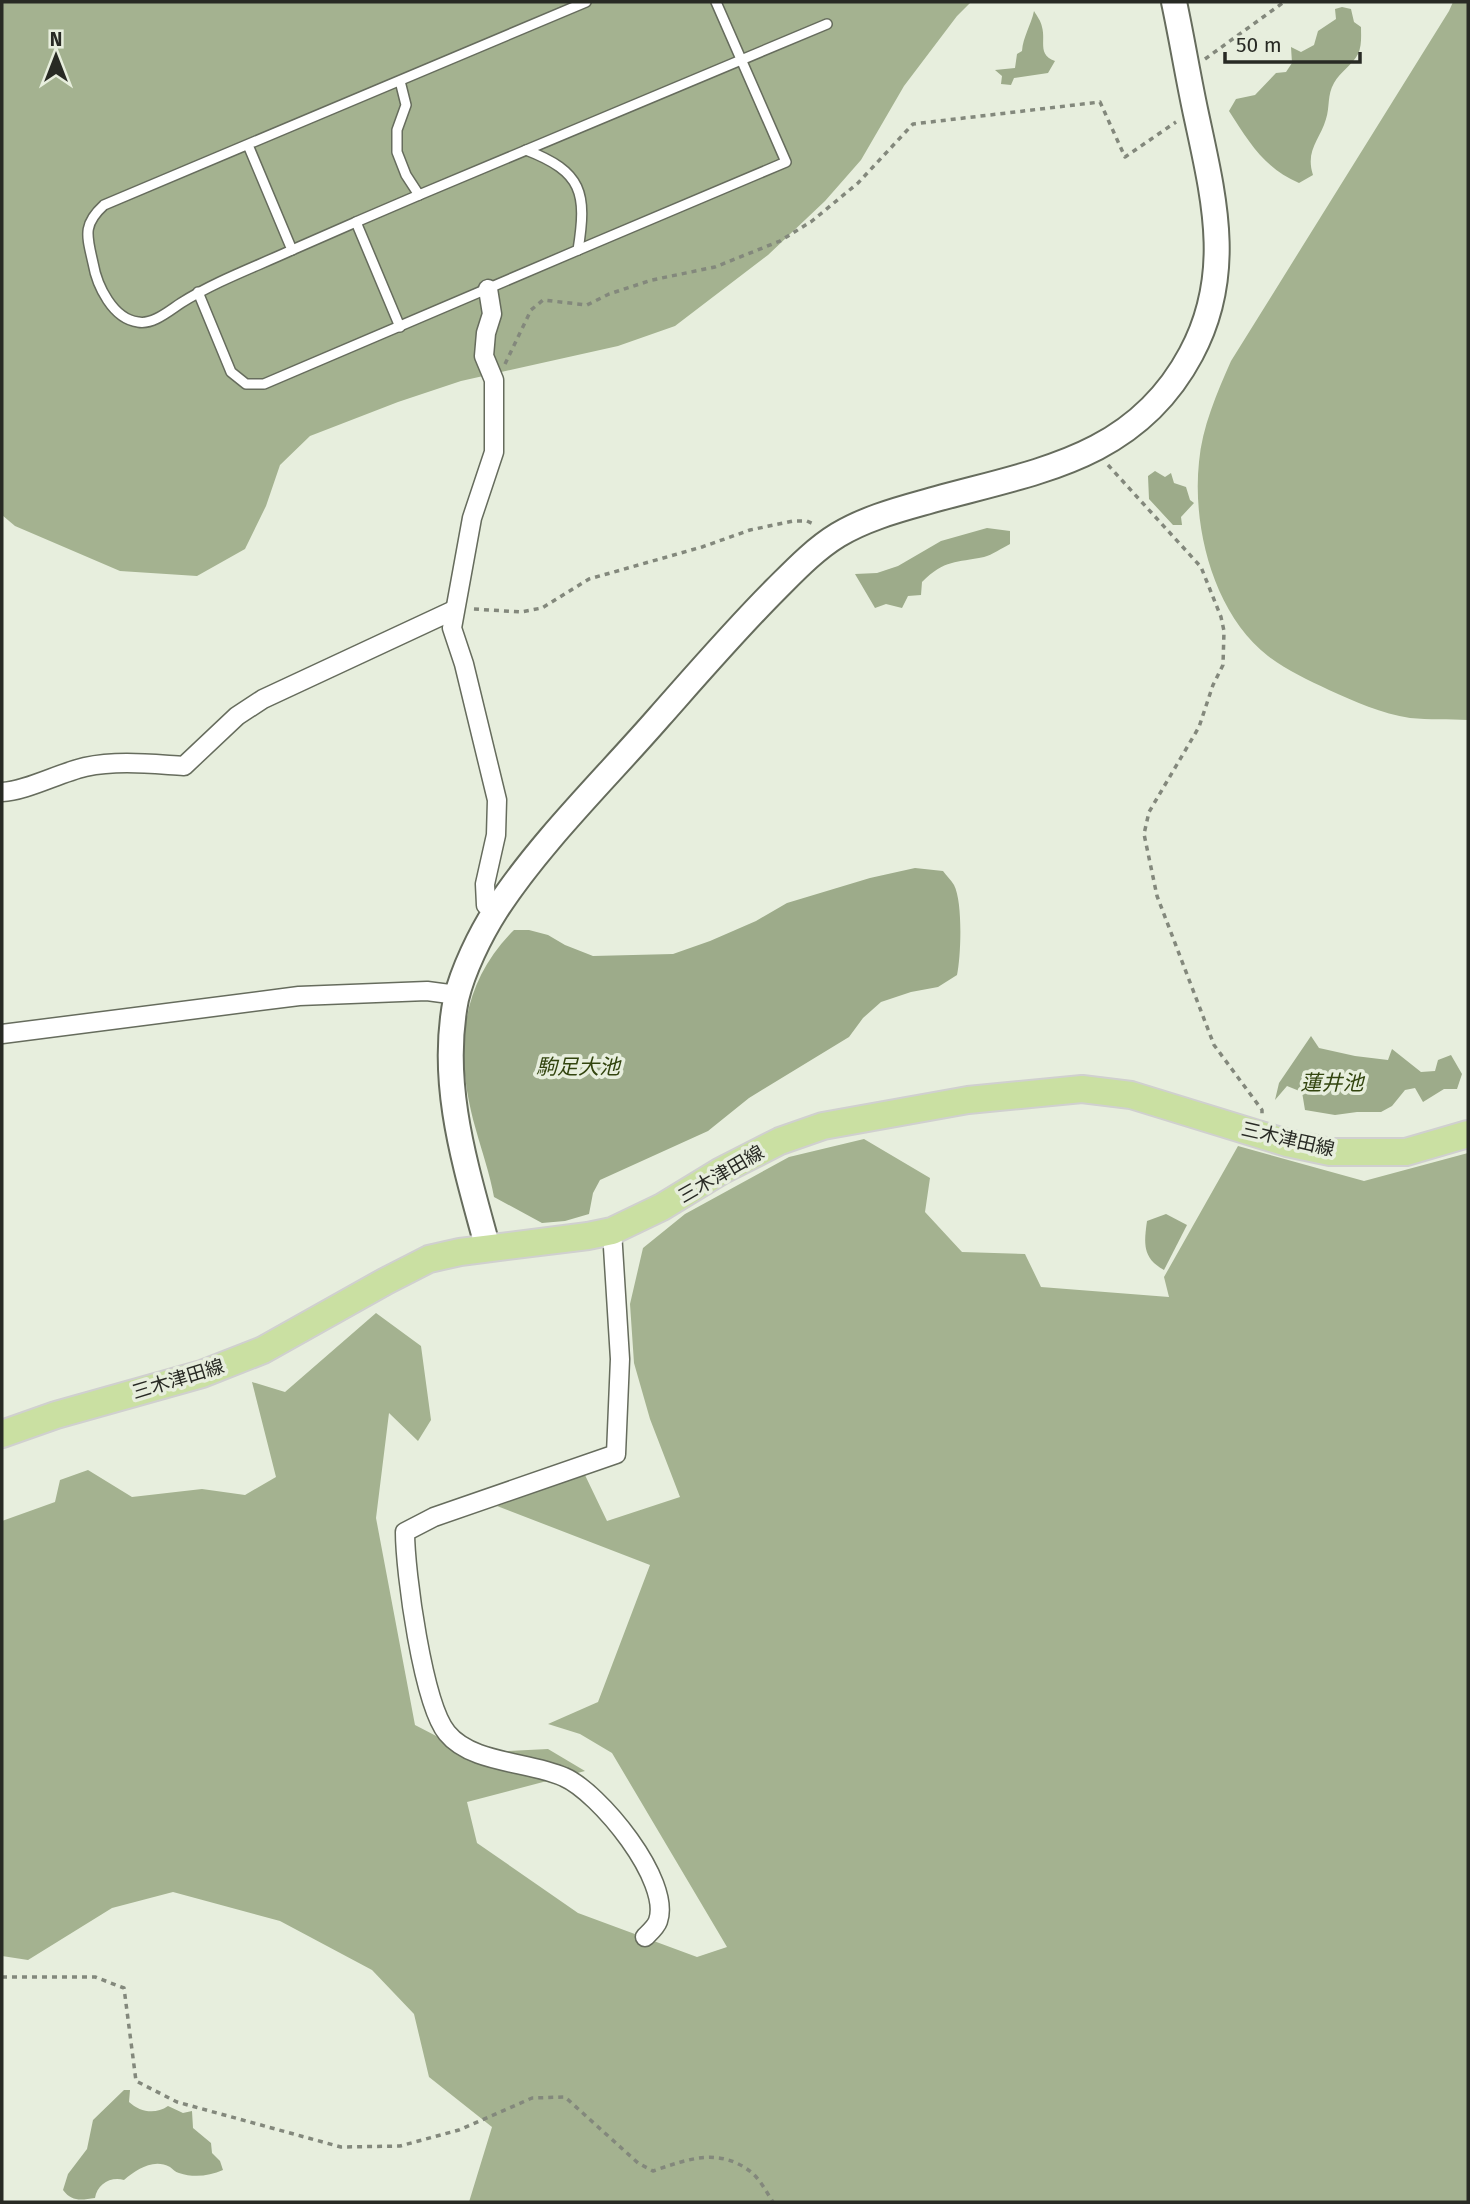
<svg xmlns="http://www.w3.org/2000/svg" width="1470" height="2204" font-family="'Fira Sans','Noto Sans JP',sans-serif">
	<rect width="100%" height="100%" fill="#e7eedd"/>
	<!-- forest -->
	<g fill="#a4b290">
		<polygon points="2,2 971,2 957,16 904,86 861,160 825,201 768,255 675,326 618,346 461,381 398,402 310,436 280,465 266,506 245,549 197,576 120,571 15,526 2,515"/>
		<path d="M1453,2H1468V720C1449,719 1429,720 1410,718C1382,714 1354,701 1329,690C1308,680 1286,670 1268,656C1214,614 1192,528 1199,462C1202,427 1217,393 1231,361L1449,11Z"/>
		<polygon points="864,1139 930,1178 925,1212 962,1252 1025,1254 1041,1287 1169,1297 1164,1277 1238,1146 1364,1181 1468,1153 1468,2202 469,2202 492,2127 429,2077 414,2014 372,1970 280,1921 173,1892 112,1908 28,1960 2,1956 2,1521 55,1502 60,1480 88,1470 132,1497 202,1489 245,1495 276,1477 252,1382 285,1392 376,1313 421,1346 431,1420 418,1441 389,1413 376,1518 415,1725 469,1753 548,1749 585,1771 467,1802 477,1843 578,1913 697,1957 727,1947 612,1753 580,1734 548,1724 598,1702 650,1565 497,1506 584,1473 607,1521 680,1497 650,1419 634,1363 630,1304 643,1248 685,1214 789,1157"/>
	</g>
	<!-- water -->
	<g fill="#9dab8a">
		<path d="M1342,7L1351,9L1354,22L1361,27C1361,35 1362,46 1358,54C1353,64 1340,72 1334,83C1327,95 1330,107 1326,119C1320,140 1305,150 1313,175L1299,183C1264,168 1249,142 1229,111L1236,99L1255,95L1276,73L1286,72L1292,63L1291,47L1301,52L1314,45L1318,31L1336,19L1335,9Z"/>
		<path d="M1034,11C1037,16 1041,21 1042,27C1046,41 1037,55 1055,61L1048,73L1014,78L1011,85L1001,84L1002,76L995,70L1015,68L1017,54L1022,51C1023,37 1031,25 1034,11Z"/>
		<polygon points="1155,471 1165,477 1171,473 1174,483 1186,487 1190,500 1194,503 1181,517 1182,525 1173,525 1149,499 1148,476"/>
		<path d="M987,528L1010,531V544C1002,548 992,555 984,557C956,563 945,559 922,582L921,595L908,596L902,608L886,604L875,608L855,574L877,573L898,566L941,541Z"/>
		<path d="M915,868L943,871C946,875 951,880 954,885C963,902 961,957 957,975L938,987L911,992L881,1002L863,1018L849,1037L749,1098L708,1131L600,1180L593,1193L589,1214L565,1221L542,1223L494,1197C490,1174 482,1152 476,1130C455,1057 457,987 514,930H529L548,935L565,945L593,956L673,954L710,941L756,921L787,903L870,878Z"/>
		<polygon points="1311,1036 1319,1048 1355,1056 1388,1060 1392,1049 1421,1072 1435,1071 1438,1060 1451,1055 1462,1074 1457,1089 1444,1089 1423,1102 1415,1088 1405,1090 1392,1106 1381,1112 1357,1112 1335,1115 1305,1110 1302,1092 1287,1086 1275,1100 1279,1083"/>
		<path d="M1166,1214L1187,1225L1164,1270C1142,1258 1144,1243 1147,1221Z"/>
		<path d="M124,2090H130L129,2102C140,2112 155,2115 168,2106L183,2113L192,2111L193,2128L211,2143L212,2153L220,2161L223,2170C209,2176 194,2178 179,2173C175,2172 173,2169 170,2167C153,2158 136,2170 124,2180C111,2176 97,2184 95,2198C81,2200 72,2202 63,2190L68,2174L87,2149L93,2120Z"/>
	</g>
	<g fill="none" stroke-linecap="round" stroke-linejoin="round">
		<!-- lane casing -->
		<g stroke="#666c5d" stroke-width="12">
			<g id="lane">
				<polyline points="400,81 406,105 397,130 397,152 406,175 419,195 827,24"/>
				<path d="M248,145L292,250C255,267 216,281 181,303C170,310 153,325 138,322C113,319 97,286 93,263C87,236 82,225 104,205L586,2"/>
				<polyline points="292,250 356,222"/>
				<polyline points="578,250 786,162 716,2"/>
				<path d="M198,292L231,372L246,384H264L578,250C587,193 583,172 526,150"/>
				<polyline points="400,327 356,222 419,195"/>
			</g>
		</g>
		<!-- street casing -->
		<g stroke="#666c5d" stroke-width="21">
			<g id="street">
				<polyline points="488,289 492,314 486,333 484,356 494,380 494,452 472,518 452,628 464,664 497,800 496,835 485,884 486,905 495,911"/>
				<path d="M2,792C26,791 59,773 85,767C118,760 151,764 184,766L237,716L263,699L454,610"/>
				<polyline points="2,1034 299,996 427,991 457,995"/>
				<path d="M612,1231L620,1359L616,1454L434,1517L405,1532C405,1572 423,1704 447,1733C472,1764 529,1761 564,1777C599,1792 672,1881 658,1921C656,1927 649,1933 645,1937"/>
			</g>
		</g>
		<!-- secondary casing -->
		<g stroke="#666c5d" stroke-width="28">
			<path id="secondary" d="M488,1249C466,1167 439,1085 456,999C463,970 480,935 496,910C540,842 607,777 660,716C698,673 736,629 776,589C795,570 815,549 838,535C863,520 893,511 922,503C1029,472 1133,463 1191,354C1234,274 1214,198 1196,114C1188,77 1182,39 1174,2"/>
		</g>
		<!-- primary casing -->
		<g stroke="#d0d0cf" stroke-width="30">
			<polyline id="primary" points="2,1434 56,1415 202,1374 263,1350 386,1281 429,1259 460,1252 588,1236 612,1231 662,1207 721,1171 780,1141 823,1126 968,1100 1082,1089 1131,1095 1287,1143 1330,1152 1406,1152 1468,1134"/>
		</g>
		<!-- path -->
		<g stroke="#83887c" stroke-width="3.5" stroke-dasharray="5 5" stroke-linecap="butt">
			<polyline points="1205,59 1284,2"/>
			<polyline points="505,364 531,310 543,300 587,305 609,294 652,280 715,267 780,241 812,221 858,183 913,124 1100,102 1125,157 1176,122"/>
			<polyline points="1108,465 1201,567 1221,617 1224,631 1223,665 1213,685 1199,727 1149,812 1144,834 1157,896 1214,1045 1262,1110 1262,1115"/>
			<polyline points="474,609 521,612 542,608 589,579 702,547 750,530 793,521 807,521 816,525"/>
			<path d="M2,1977H95L124,1988L136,2081L177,2102L341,2147L400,2146L459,2130L532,2098L565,2097L638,2163L653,2171C688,2159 719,2147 751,2172C760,2179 767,2193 773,2202"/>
		</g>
		<!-- lane -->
		<use href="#lane" stroke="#fff" stroke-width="9"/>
		<!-- street -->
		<use href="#street" stroke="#fff" stroke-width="18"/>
		<!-- secondary -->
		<use href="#secondary" stroke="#fff" stroke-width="24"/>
		<!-- primary -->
		<use href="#primary" stroke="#cae0a2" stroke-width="26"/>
	</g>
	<g text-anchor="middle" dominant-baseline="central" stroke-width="7" stroke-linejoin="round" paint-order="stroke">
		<!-- street labels -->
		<g font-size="19" fill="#282a24" stroke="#e7eedd">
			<text transform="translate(1288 1139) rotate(13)">三木津田線</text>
			<text transform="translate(721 1174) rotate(-30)">三木津田線</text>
			<text transform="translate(178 1379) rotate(-17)">三木津田線</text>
		</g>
		<!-- water labels -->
		<g font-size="21" font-style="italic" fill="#32440e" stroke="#e7eedd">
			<text x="578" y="1067">駒足大池</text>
			<text x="1332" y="1083">蓮井池</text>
		</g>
	</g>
	<!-- border -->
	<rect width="1470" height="2204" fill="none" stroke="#282a24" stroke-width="7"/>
	<!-- north arrow -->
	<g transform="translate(56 56)" stroke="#e7eedd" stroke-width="5" paint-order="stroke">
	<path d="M0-5L12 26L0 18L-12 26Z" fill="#282a24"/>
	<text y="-10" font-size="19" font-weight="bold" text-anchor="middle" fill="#282a24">N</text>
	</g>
	<!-- scale -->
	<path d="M1225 52v10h135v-10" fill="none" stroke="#282a24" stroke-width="3.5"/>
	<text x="1236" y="52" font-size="21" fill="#282a24" stroke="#e7eedd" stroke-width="5" paint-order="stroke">50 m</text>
</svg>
